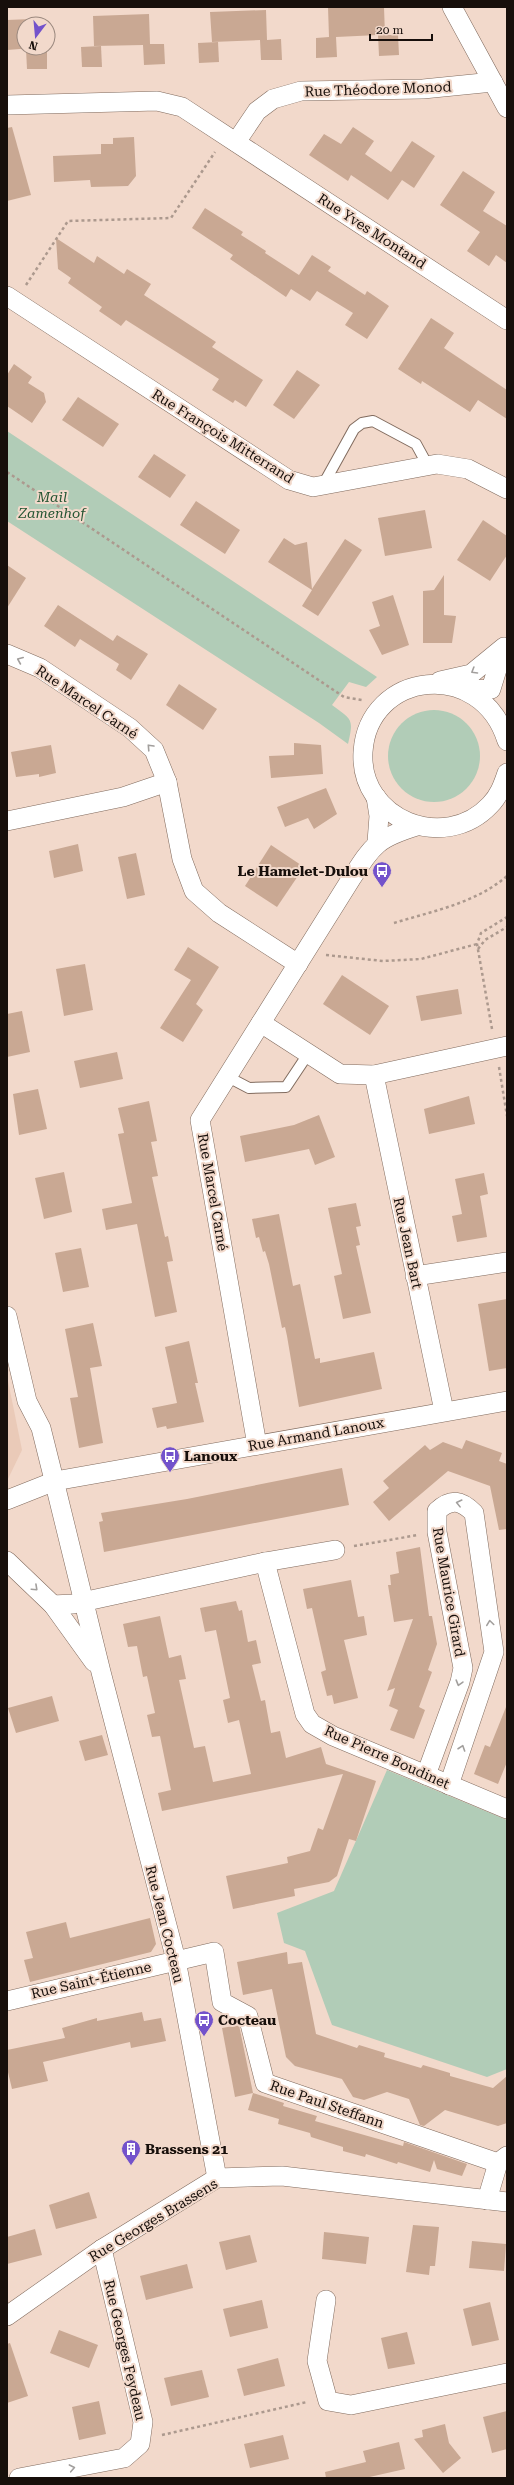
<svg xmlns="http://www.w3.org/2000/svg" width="514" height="2485" font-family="'Roboto Serif',serif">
	<rect width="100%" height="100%" fill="#f2d9cb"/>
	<!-- built -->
	<polygon fill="#eacab8" points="7,1376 22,1450 7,1481"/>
	<!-- green -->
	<g fill="#b1ccb7">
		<path d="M7,431L377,677L366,687L349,682L332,705C352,720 354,718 348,744L319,723L7,521Z"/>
		<circle cx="434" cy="756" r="46"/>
		<polygon points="387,1770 507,1820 507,2069 487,2077 332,2025 305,1951 284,1943 277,1913 334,1891"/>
	</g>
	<!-- building -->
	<g fill="#c9a893">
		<polygon points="328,7 384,7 385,35 378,35 398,35 399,55 379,56 378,35 336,37 337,57 316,58 316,38 329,37"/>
		<polygon points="266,10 267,40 281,39 282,60 261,60 260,40 212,42 210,12"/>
		<polygon points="149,14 150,44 164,44 165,64 144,65 143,45 94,46 93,16"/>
		<polygon points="32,19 32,24 24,24 24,48 33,48 7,50 7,20"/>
		<polygon points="218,42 219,62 199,63 198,43"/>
		<polygon points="101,46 102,67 82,67 81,47"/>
		<polygon points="47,48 47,69 27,69 26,49"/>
		<polygon points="12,127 31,195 7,201 7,128"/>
		<polygon points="353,127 374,141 365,154 391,172 412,141 435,156 414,188 402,180 388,200 351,175 348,181 309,155 324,134 341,144"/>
		<polygon points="134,137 136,176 128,186 91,187 90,180 54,182 53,156 101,154 101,144 113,144 113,138"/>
		<polygon points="463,171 495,192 483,211 507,226 507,263 496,255 489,266 467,251 480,232 440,205"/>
		<polygon points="205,208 243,232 241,235 266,251 265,253 299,275 312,255 331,267 328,271 365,295 367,291 389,306 367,339 345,325 353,313 317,291 310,301 291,289 286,297 230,259 233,255 192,228"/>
		<polygon points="56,238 94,263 97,256 124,274 127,269 151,284 144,295 216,342 212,347 263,380 246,407 235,400 233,403 212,390 219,379 126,320 121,326 99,311 102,307 68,283 71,278 58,269"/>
		<polygon points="431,318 454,333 444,348 507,390 507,419 478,400 470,412 422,381 421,384 398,369"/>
		<polygon points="14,364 32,377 28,383 44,393 46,402 32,423 7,406 7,375"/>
		<polygon points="297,370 320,385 294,419 273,405"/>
		<polygon points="78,397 119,424 103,447 62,420"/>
		<polygon points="154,454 186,475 170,498 138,477"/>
		<polygon points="196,501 240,530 225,554 180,525"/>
		<polygon points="425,510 432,548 385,556 378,518"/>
		<polygon points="483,520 507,536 507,555 490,581 457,560"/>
		<polygon points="284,538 295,545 307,542 312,589 345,539 362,550 318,616 302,606 312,590 268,562"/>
		<polygon points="7,565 26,578 7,608"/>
		<polygon points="444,575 444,615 456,616 452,643 423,643 423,591 434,590"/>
		<polygon points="393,595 409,645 382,655 369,630 380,626 372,602"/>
		<polygon points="58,605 113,641 117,635 148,654 131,680 116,670 119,664 80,639 75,647 44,626"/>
		<polygon points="179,684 217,709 203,730 166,705"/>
		<polygon points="294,743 321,745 323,774 271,778 269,756 294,755"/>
		<polygon points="51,745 56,773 39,777 39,774 16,777 11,752"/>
		<polygon points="326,788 337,814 314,829 308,818 285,827 277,807"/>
		<polygon points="78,844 83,871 54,878 49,851"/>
		<polygon points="271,845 304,867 277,907 245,886"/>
		<polygon points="136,853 145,895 127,899 118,857"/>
		<polygon points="188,947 219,967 196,1004 203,1010 183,1042 160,1028 191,980 174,970"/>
		<polygon points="85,964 93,1010 64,1016 56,969"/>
		<polygon points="342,975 389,1006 370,1035 323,1004"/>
		<polygon points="458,989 462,1014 421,1021 416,996"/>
		<polygon points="22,1011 30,1052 7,1057 7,1014"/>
		<polygon points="117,1052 123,1079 80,1088 74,1061"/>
		<polygon points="38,1089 47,1129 19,1135 13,1094"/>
		<polygon points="469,1096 475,1124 429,1134 424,1109"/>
		<polygon points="149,1101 157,1141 151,1142 158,1176 152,1177 165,1237 168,1236 173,1261 167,1262 177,1312 155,1317 137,1224 106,1230 102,1209 132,1203 118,1134 124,1133 118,1108"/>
		<polygon points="319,1115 335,1157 315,1165 309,1149 245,1162 240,1136 294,1125"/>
		<polygon points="64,1172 72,1212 44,1219 35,1178"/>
		<polygon points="484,1173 488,1194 480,1196 487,1237 457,1242 452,1216 462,1214 455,1179"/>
		<polygon points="356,1203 361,1226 356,1227 360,1245 356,1246 371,1313 343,1319 334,1276 342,1274 328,1208"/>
		<polygon points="279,1214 293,1286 300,1284 315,1359 320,1358 320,1363 374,1352 382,1389 299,1407 287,1336 285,1327 282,1328 269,1264 265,1251 263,1252 259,1237 256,1238 252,1219"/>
		<polygon points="81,1248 89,1287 63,1292 55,1253"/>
		<polygon points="507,1299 507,1368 489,1371 478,1304"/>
		<polygon points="93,1323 102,1366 90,1368 103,1443 79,1448 70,1398 78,1397 65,1329"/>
		<polygon points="189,1341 198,1383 195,1383 204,1422 167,1429 166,1426 157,1428 152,1408 177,1403 165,1347"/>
		<polygon points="466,1440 502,1453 499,1461 507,1464 507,1529 499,1530 490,1486 448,1471 389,1521 373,1502 389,1488 383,1481 425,1445 430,1450 443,1442 462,1449"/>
		<polygon points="342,1468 349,1505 104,1552 99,1522 103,1521 101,1513 187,1499"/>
		<polygon points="420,1547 429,1616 432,1616 437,1644 428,1670 432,1672 419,1707 425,1710 414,1739 390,1730 398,1710 389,1706 395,1688 387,1691 413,1619 394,1622 388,1585 391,1585 390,1575 399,1573 396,1552"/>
		<polygon points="351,1580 358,1617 364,1616 367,1635 344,1640 358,1698 334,1704 332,1695 327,1696 321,1672 326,1670 312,1608 307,1609 303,1589"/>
		<polygon points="236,1601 239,1611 242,1610 248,1642 256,1640 261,1663 252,1665 261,1701 265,1700 271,1733 280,1731 286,1758 321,1747 326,1764 376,1781 356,1841 349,1839 337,1876 329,1882 294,1889 295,1896 233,1909 226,1876 288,1863 287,1857 310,1851 318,1828 323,1830 343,1774 162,1811 158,1793 171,1790 160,1736 152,1737 147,1715 155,1713 147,1676 143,1677 137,1646 128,1647 123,1624 160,1616 169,1658 181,1655 186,1679 179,1680 194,1748 205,1746 213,1782 251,1774 239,1720 228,1723 223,1700 230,1698 216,1630 205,1632 200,1608"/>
		<polygon points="52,1696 59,1721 16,1733 8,1708"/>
		<polygon points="506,1707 507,1762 498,1784 474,1774 485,1745 490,1747"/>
		<polygon points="102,1735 108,1755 85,1761 79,1741"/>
		<polygon points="150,1918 156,1944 151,1952 30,1982 24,1960 33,1958 26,1932 66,1922 70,1938"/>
		<polygon points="287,1952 288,1964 302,1962 316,2034 357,2048 359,2045 385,2053 384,2057 421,2068 423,2065 450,2073 450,2076 493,2088 507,2076 507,2123 498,2126 445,2110 424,2126 420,2125 409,2099 387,2092 364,2100 353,2097 342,2079 295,2066 286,2057 272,1989 243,1995 237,1962"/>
		<polygon points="142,2012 144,2021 161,2018 166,2041 131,2048 130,2042 43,2062 48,2081 12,2089 7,2068 7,2050 65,2038 62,2028 97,2018 97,2021"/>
		<polygon points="239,2025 253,2093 235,2097 222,2028"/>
		<polygon points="253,2093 284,2103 283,2106 317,2116 315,2121 403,2146 404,2142 467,2164 462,2176 437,2169 434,2160 430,2172 398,2162 397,2164 366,2154 365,2157 343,2151 343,2147 311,2137 310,2133 278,2124 279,2119 248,2110"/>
		<polygon points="89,2192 97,2218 56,2229 49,2205"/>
		<polygon points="413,2225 439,2227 435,2266 430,2266 429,2275 406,2272"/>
		<polygon points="35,2229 42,2255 7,2264 7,2237"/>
		<polygon points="324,2232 369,2237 366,2264 322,2259"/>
		<polygon points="250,2235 257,2262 226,2270 219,2242"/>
		<polygon points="472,2241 506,2244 504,2271 469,2268"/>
		<polygon points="187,2264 193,2288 146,2300 140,2276"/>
		<polygon points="262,2300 268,2328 230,2337 223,2309"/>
		<polygon points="490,2302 499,2340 472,2346 463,2309"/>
		<polygon points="59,2330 98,2345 89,2368 50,2353"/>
		<polygon points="407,2332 415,2364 388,2369 381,2338"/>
		<polygon points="10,2343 28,2396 7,2403 7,2344"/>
		<polygon points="278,2358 285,2386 244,2396 237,2369"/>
		<polygon points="202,2370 209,2397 171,2406 164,2378"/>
		<polygon points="99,2401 106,2434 79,2440 72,2407"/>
		<polygon points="507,2411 507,2449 492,2453 483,2417"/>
		<polygon points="445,2424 449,2443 461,2458 443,2473 414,2439 423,2437 422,2430"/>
		<polygon points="283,2435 289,2459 250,2468 244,2444"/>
		<polygon points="399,2442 405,2469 365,2478 326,2478 325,2472 366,2462 363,2451"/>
	</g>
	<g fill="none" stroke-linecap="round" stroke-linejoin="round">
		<!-- lane casing -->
		<g stroke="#816b5e" stroke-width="12">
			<g id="lane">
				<polyline points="323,485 354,429 362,423 373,421 416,444 428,466"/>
				<polyline points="228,1077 249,1088 286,1087 308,1054"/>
			</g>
		</g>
		<!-- street casing -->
		<g stroke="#816b5e" stroke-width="20">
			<g id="street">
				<polyline points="452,7 507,108"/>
				<polyline points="7,105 157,101 182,107 507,320"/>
				<polyline points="236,142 257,111 273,99 301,91 423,89 493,82"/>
				<polyline points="7,296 289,480 313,487 437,464 468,469 507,489"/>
				<polyline points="7,654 40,668 130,728 154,750 167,782 182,859 194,891 219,913 298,964"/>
				<polyline points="440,681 471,674 504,647"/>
				<polyline points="468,690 491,689 503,650"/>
				<path d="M507,741C481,657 368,671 363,752C359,820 445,853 490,805C499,796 503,785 507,773"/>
				<polyline points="376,797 379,816 377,842"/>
				<polyline points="7,821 123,797 167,782"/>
				<polyline points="261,1023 340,1074 374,1075 507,1046"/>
				<polyline points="374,1075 444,1411"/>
				<polyline points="415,1276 507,1262"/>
				<polyline points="7,1316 27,1401 41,1428 53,1476 101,1672 176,1960 217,2178"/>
				<path d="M257,1445L200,1120L351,879C373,845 377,838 417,826"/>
				<polyline points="7,1500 55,1481 507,1401"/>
				<polyline points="7,1561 53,1605 94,1662"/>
				<polyline points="265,1562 305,1714 312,1724 333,1736 507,1809"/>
				<polyline points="53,1605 73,1604 265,1562 335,1550"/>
				<path d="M426,1775L460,1682L463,1668L437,1532V1511C451,1498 461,1500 474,1513L494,1652L449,1785"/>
				<polyline points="7,2001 214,1952 222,2002 248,2016 265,2083 498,2163"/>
				<polyline points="487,2200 498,2163 507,2156"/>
				<polyline points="326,2300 317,2361 328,2401 351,2405 507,2373"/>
				<polyline points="7,2316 102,2249 217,2178 282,2176 507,2202"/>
				<polyline points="19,2478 124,2458 140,2444 143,2422 102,2249"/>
			</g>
		</g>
		<!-- path -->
		<g stroke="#ac998e" stroke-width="2.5" stroke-dasharray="3 3" stroke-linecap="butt">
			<polyline points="26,285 68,221 171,218 215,152"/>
			<polyline points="7,472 344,697 362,700"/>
			<path d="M394,923C433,911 476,903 507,876"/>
			<polyline points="478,949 485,940 507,927"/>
			<polyline points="326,955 383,961 421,959 477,944"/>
			<polyline points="492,1029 477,944 481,933 507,917"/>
			<polyline points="499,1067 507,1116"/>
			<polyline points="354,1546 418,1535"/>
			<polyline points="162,2435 307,2402"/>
		</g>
		<!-- lane -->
		<use href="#lane" stroke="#fff" stroke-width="10"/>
		<!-- street -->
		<use href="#street" stroke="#fff" stroke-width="19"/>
	</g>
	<!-- one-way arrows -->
	<defs><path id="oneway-chevron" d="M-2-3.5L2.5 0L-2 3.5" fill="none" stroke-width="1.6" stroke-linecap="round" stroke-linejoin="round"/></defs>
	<g stroke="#a29f9d">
		<use href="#oneway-chevron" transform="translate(20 660) rotate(-157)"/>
		<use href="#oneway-chevron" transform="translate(474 671) rotate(149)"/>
		<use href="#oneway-chevron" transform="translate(150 747) rotate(-133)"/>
		<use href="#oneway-chevron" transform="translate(459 1503) rotate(-166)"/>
		<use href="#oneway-chevron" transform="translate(35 1588) rotate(43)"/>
		<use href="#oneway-chevron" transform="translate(490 1623) rotate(-98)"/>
		<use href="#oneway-chevron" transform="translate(459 1683) rotate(106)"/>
		<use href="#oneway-chevron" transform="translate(462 1748) rotate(-71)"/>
		<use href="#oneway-chevron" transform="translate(72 2468) rotate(-11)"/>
	</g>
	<!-- icons -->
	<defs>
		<g id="bus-pin" transform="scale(1)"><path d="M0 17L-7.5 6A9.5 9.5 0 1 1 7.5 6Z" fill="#7352cb" stroke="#f2d9cb"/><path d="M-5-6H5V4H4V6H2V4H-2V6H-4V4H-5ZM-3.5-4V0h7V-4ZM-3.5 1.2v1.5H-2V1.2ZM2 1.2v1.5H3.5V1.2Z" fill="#fff"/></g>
		<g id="building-pin" transform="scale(1)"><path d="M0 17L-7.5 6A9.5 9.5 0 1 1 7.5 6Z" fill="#7352cb" stroke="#f2d9cb"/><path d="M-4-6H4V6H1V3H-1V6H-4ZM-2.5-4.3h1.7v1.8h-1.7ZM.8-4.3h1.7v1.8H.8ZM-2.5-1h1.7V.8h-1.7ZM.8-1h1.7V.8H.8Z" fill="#fff"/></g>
	</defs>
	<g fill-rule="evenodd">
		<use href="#bus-pin" x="382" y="871"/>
		<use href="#bus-pin" x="170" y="1456"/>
		<use href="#bus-pin" x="204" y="2020"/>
		<use href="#building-pin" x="131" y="2149"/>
	</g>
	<g text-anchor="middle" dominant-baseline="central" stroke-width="4" stroke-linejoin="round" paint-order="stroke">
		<!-- street labels -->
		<g font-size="14" fill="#170f0b" stroke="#f2d9cb">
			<text transform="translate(378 89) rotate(-2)">Rue Théodore Monod</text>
			<text transform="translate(372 231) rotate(33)">Rue Yves Montand</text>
			<text transform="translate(223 436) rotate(32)">Rue François Mitterrand</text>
			<text transform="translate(87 702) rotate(34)">Rue Marcel Carné</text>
			<text transform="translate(213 1192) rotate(80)">Rue Marcel Carné</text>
			<text transform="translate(408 1243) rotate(78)">Rue Jean Bart</text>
			<text transform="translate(316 1434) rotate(-10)">Rue Armand Lanoux</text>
			<text transform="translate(449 1592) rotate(80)">Rue Maurice Girard</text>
			<text transform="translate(387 1757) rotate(24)">Rue Pierre Boudinet</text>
			<text transform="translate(165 1924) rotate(76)">Rue Jean Cocteau</text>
			<text transform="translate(91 1980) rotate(-13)">Rue Saint-Étienne</text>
			<text transform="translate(327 2104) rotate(19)">Rue Paul Steffann</text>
			<text transform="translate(153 2220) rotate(-31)">Rue Georges Brassens</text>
			<text transform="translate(125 2350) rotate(77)">Rue Georges Feydeau</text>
		</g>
		<!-- park labels -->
		<g font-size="14" font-style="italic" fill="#235432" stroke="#f2d9cb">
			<text x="52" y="497">Mail<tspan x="52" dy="16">Zamenhof</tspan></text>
		</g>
		<!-- poi labels -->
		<g font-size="14" font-weight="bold" fill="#170f0b" stroke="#f2d9cb" text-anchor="start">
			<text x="368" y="871" text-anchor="end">Le Hamelet-Dulou</text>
			<text x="184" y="1456">Lanoux</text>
			<text x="218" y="2020">Cocteau</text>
			<text x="145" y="2149">Brassens 21</text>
		</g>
	</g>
	<!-- border -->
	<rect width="514" height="2485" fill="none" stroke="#170f0b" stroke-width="16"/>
	<!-- north arrow -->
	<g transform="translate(36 36) rotate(196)"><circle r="19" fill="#f2d9cb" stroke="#9a887e"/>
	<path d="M0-3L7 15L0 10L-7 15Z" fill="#7352cb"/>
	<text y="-6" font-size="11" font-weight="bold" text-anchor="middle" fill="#170f0b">N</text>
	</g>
	<!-- scale -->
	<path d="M370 34v6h62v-6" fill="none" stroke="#170f0b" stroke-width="2"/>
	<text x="376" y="34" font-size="12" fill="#170f0b" stroke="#f2d9cb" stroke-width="3" paint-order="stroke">20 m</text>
</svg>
